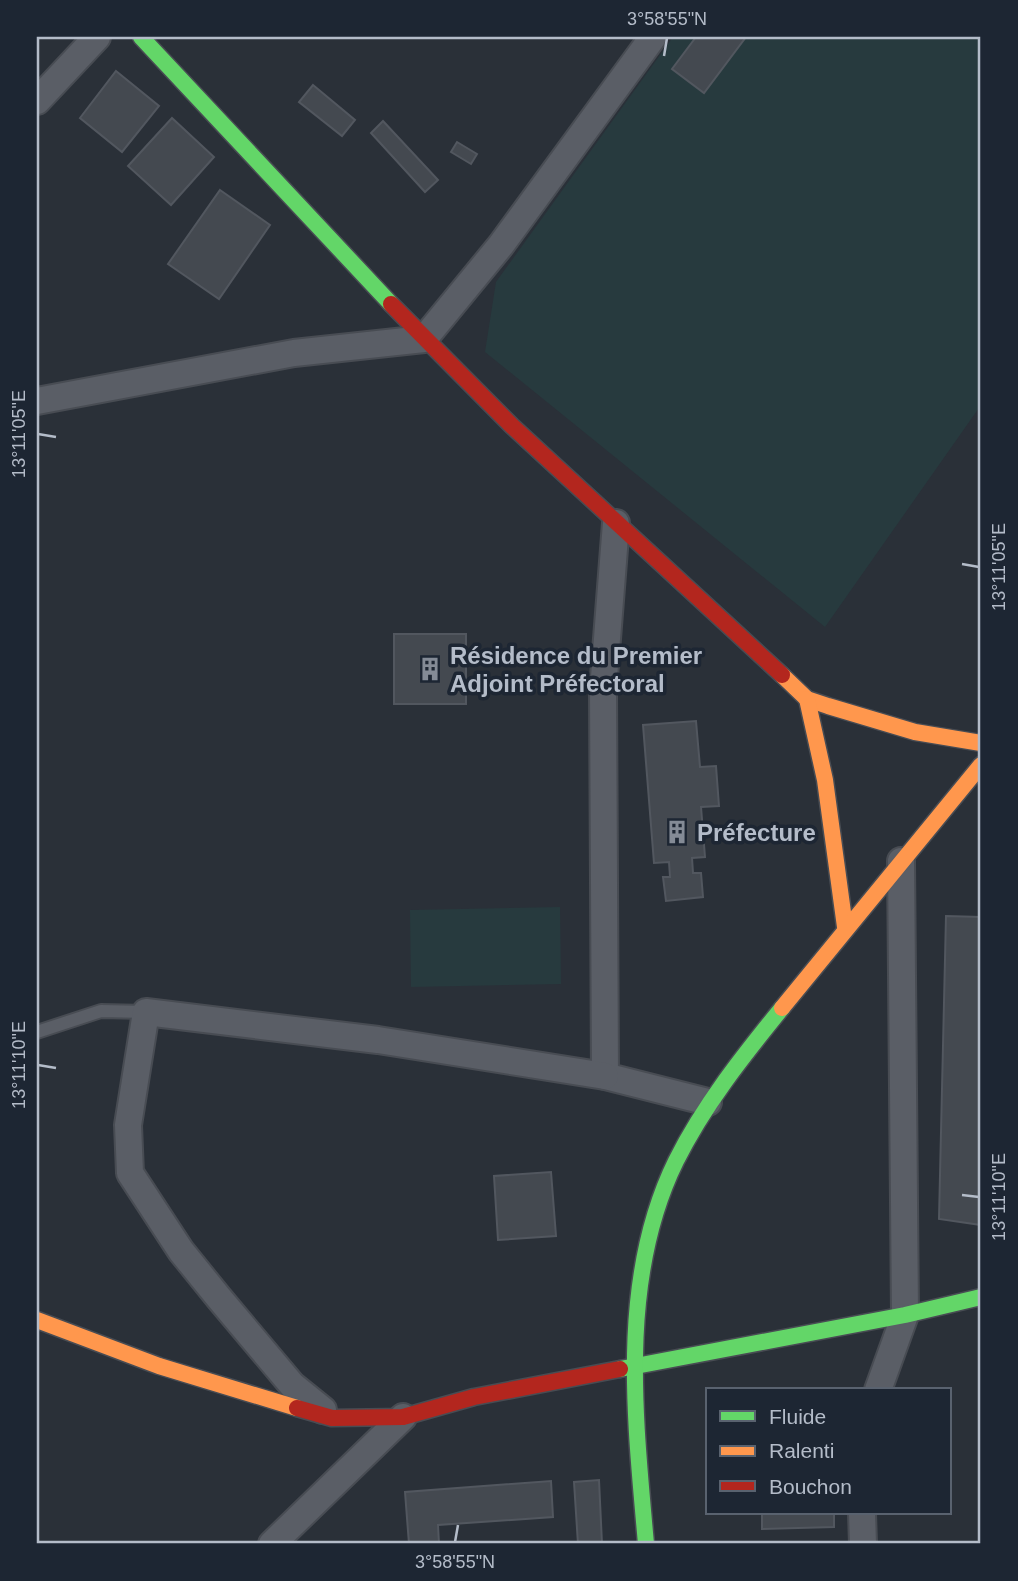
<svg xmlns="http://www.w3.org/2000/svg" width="1018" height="1581" font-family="Arial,sans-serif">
	<rect width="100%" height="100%" fill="#2a3038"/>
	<!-- grass -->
	<g fill="#273a3e">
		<polygon points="673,37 981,37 981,405 825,627 485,352 496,282"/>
		<polygon points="560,907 561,984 411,987 410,910"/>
	</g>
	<!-- building -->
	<g fill="#444950" stroke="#52575f" stroke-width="2">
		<polygon points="696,37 746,37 704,93 672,69"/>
		<polygon points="116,71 159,106 122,152 80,118"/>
		<polygon points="313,85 355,120 342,136 299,102"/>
		<polygon points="172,118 214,157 171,205 128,166"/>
		<polygon points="383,121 438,180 425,192 371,133"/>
		<polygon points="457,142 477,154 471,164 451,152"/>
		<polygon points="220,190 270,225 219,299 168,264"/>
		<rect x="394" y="634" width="72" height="70"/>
		<polygon points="696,721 700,767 716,766 719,806 701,807 705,857 692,858 693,873 701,873 703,897 666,901 663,877 670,877 669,862 654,863 643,725"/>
		<polygon points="946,916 981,917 981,1225 939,1219"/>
		<polygon points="551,1172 556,1236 498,1240 494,1176"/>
		<polygon points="599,1480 602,1544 578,1544 574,1482"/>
		<polygon points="551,1481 553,1517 438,1525 439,1544 409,1544 405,1492"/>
		<polygon points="762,1513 834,1513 834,1527 762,1529"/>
	</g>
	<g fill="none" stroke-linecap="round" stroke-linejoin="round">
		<!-- lane casing -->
		<g stroke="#484c53" stroke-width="16">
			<polyline id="lane" points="37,1032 101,1011 146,1012"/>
		</g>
		<!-- street casing -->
		<g stroke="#484c53" stroke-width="30">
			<g id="street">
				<polyline points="37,101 97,37"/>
				<polyline points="37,401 294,353 424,339 501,245 653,37"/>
				<polyline points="616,523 603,690 605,1076 708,1102"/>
				<polyline points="878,1390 905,1315 901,861"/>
				<polyline points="323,1410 292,1385 219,1298 181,1251 130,1173 128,1125 146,1012 378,1040 605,1076"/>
				<polyline points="862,1513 863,1544"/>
				<polyline points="272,1544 403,1417"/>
			</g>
		</g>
		<!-- fast casing -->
		<g stroke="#484c53" stroke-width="19">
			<g id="fast">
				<polyline points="141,37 391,304"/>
				<polyline points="620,1369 905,1315 981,1297"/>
				<path d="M646,1544C635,1418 618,1279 676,1161C704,1105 743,1056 782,1008"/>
			</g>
		</g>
		<!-- slow casing -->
		<g stroke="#484c53" stroke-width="19">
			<g id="slow">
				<polyline points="782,675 807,699 828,706 915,732 981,743"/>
				<polyline points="807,699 825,780 845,927"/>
				<polyline points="782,1008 981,765"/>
				<polyline points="37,1320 159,1366 297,1408"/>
			</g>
		</g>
		<!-- jam casing -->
		<g stroke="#484c53" stroke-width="19">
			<g id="jam">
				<polyline points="391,304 512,426 782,675"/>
				<polyline points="297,1408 332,1418 403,1417 474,1397 620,1369"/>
			</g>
		</g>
		<!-- lane -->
		<use href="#lane" stroke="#5a5e66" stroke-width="12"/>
		<!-- street -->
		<use href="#street" stroke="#5a5e66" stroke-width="26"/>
		<!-- fast -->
		<use href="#fast" stroke="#63d668" stroke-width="16"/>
		<!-- slow -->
		<use href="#slow" stroke="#ff974d" stroke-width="16"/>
		<!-- jam -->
		<use href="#jam" stroke="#b3261e" stroke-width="16"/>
	</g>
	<!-- ticks -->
	<path fill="none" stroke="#b4bcc9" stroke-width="2.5" d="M664,56L667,38M38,434L56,437M962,564L979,567M38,1065L56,1068M962,1195L979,1197M455,1542L458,1525"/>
	<!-- icons -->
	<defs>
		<g id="building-bare" transform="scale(1.89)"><path d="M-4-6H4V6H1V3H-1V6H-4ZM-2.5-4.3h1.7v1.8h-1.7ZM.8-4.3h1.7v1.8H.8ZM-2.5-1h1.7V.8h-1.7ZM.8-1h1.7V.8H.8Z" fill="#848b96" stroke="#1d2633" stroke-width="2.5" paint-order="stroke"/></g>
	</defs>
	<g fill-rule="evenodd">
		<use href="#building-bare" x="430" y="669"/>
		<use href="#building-bare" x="677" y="832"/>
	</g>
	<g text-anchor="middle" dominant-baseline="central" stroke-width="7" stroke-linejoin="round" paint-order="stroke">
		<!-- poi labels -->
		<g font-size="24" font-weight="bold" fill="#b4bcc9" stroke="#1d2633" text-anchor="start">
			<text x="450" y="655">Résidence du Premier<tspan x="450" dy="28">Adjoint Préfectoral</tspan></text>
			<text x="697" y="832">Préfecture</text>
		</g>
	</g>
	<!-- border -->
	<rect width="1018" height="1581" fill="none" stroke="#1d2633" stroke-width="77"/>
	<!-- legend -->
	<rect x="706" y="1388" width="245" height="126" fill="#1d2633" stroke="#59626f" stroke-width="2"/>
	<rect x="720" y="1411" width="35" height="10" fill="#63d668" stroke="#59626f" stroke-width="2"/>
	<text x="769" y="1424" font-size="21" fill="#b4bcc9">Fluide</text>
	<rect x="720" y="1446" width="35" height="10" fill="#ff974d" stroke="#59626f" stroke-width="2"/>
	<text x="769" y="1458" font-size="21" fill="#b4bcc9">Ralenti</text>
	<rect x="720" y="1481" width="35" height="10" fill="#b3261e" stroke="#59626f" stroke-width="2"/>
	<text x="769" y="1494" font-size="21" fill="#b4bcc9">Bouchon</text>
	<rect x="38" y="38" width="941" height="1504" fill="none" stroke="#b4bcc9" stroke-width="2.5"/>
	<g font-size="18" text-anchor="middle" fill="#b4bcc9">
		<text x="667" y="25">3°58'55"N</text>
		<text transform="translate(19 434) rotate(-90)" y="6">13°11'05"E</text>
		<text transform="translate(999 567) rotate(-90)" y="6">13°11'05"E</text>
		<text transform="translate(19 1065) rotate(-90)" y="6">13°11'10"E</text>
		<text transform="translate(999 1197) rotate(-90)" y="6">13°11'10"E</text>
		<text x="455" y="1568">3°58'55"N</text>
	</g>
</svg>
